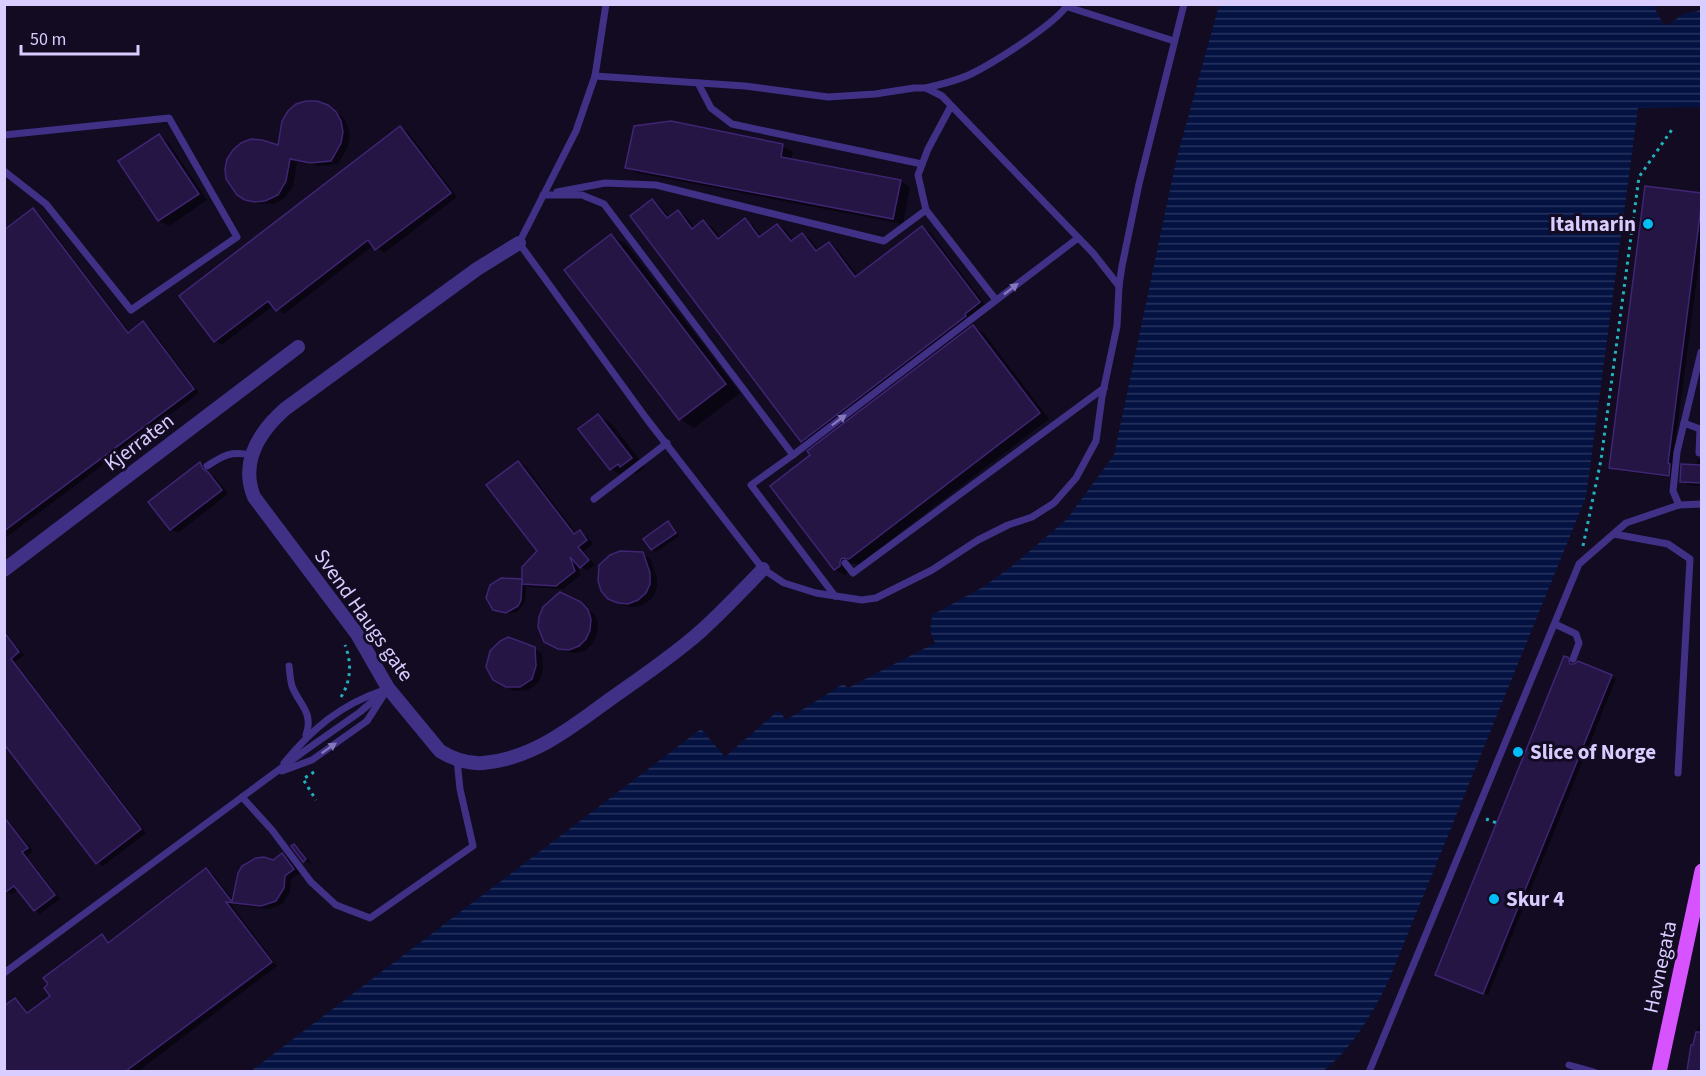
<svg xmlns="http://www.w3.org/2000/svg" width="1706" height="1076" font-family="'Source Sans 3',sans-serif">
	<defs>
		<pattern id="water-rules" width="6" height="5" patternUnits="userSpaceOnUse" patternTransform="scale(1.5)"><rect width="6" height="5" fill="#041242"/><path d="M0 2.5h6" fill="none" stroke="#28335e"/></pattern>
	</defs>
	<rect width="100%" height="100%" fill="#120b22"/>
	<!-- water -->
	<path fill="url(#water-rules)" d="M1655,4V9L1664,25C1675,23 1674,19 1682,15C1688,11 1695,14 1701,9V107L1638,108L1586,497L1389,980C1372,1014 1353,1048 1322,1072L251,1071L701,729L725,757L779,710L786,720L843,684L848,688L935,643L930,631L932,615L983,587L1011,567L1067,519L1114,455L1176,161L1219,5Z"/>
	<!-- shadow -->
	<g fill="#0007">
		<polygon points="327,106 343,117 348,127 350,137 348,147 338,164 319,166 297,162 293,186 285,198 273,204 254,203 238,194 279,147"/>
		<polygon points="400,128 408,132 457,197 384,253 374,245 284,314 274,305 222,345 215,340"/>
		<polygon points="159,136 168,142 207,200 169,226 159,220 120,162"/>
		<polygon points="783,146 793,152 791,160 900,181 910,187 903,224 637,173 627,168"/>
		<polygon points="1647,187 1702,195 1702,241 1672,467 1673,478 1615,470 1611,468"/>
		<polygon points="652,201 660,206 670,218 678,212 686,216 695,228 704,222 712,227 721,238 745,220 753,225 762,237 777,225 786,230 794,241 802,235 810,239 819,251 829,244 837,249 858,276 922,228 930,232 987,307 810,446 802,441"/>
		<polygon points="33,210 39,213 130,333 143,323 149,326 199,393 4,539 4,231"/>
		<polygon points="611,236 626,244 740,393 694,428 680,419"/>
		<polygon points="973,327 983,332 1049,419 859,564 852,563 849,567 849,571 845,575 835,569"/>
		<polygon points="598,415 612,424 645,467 636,474 633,472 625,478 611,469"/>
		<polygon points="1697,459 1702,460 1702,486 1689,485 1682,481 1697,466"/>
		<polygon points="518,462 525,466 577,534 580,532 587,536 593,544 584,551 595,565 587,570 577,565 581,575 563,589 530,587 526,585 525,602 517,612 505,614 500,611 521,581 524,582 539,551"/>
		<polygon points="200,464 207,468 209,474 215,477 228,494 178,533 171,529"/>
		<polygon points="668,522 672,525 679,536 656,552 652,549"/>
		<polygon points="642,554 650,558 657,578 657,588 653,597 645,604 636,607 626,606 617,602"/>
		<polygon points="580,603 595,615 598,624 597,634 593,643 586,650 577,653 567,652 553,646"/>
		<polygon points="4,630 24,655 15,662 146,833 103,866 97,863 4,741"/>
		<polygon points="534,649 542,653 543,670 539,682 528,690 514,691 494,679"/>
		<polygon points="1565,658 1572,661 1574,667 1578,663 1616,679 1488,995 1441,977"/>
		<polygon points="4,815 33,851 27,856 60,899 40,914 35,910 19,890 13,894 4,892"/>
		<polygon points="294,845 301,850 312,864 304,861"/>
		<polygon points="282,855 289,859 300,873 291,879 290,892 282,904 269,909 231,904 277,966 137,1072 4,1072 4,1008 15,1000 22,1004 29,1013 52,996 102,936 111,943 206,870 213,874 234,901"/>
		<polygon points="1702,1012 1702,1072 1689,1072 1692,1047 1694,1047"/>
	</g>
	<!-- building -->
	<g fill="#251545" stroke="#3f2573" stroke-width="1.5">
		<polygon points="306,101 317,101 328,105 336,112 341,121 343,132 341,143 331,161 310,163 290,159 286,181 278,195 265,201 255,202 245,200 237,195 226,179 225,169 227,159 233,150 241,143 251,139 262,140 278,145 282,121 288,111 296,104"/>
		<polygon points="671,121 783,144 781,157 901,180 893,219 625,168 634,126"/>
		<polygon points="400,126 451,193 375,250 368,240 276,311 268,301 214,342 179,296"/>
		<polygon points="159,134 199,194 158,221 118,161"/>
		<polygon points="1645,186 1701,193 1701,207 1668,463 1670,464 1669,476 1609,468"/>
		<polygon points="652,199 667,218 678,210 692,229 703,220 718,239 745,218 759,237 777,224 791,241 802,233 816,251 829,242 855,277 922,226 980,302 965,314 966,316 801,442 630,216"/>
		<polygon points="33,208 128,333 143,321 194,389 4,531 4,230"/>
		<polygon points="611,234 726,384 679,420 564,270"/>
		<polygon points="973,325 1040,413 849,559 842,558 840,562 840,566 834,570 770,486 810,455 807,451"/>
		<polygon points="598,414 632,458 620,467 618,464 610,470 578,429"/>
		<polygon points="518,461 574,534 580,530 587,540 578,547 589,560 580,568 570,557 575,571 556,586 522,584 522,567 537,551 486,485"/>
		<polygon points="200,462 203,469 208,472 222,490 170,530 148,502"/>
		<polygon points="1681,464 1701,465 1701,483 1680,482"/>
		<polygon points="668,521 676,533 651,550 643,539"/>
		<polygon points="620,551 643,552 650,573 650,584 646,593 638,600 628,604 618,603 608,599 601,591 598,581 599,565 610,555"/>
		<polygon points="501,578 522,579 521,600 518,606 506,613 493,610 486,598 490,585"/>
		<polygon points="560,592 581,602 588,610 591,619 590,630 586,639 579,646 569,650 558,649 544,642 538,627 539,617 543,607"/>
		<polygon points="4,632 19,652 11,659 141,829 96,864 4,744"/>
		<polygon points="508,637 535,647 536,666 532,679 520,687 506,687 493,680 486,667 490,651 500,641"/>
		<polygon points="1564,656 1568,657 1570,664 1574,664 1578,661 1612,675 1483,994 1435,975"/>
		<polygon points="4,817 28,848 22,852 55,895 34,911 14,886 4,893"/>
		<polygon points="294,844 306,859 303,862 291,846"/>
		<polygon points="282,853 294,869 285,876 284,888 276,901 261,906 226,902 272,962 126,1071 4,1071 4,1006 15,998 27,1013 50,996 44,988 48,984 43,978 102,934 108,943 206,868 232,902 238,873 242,866 256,858 264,857 273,860"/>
		<polygon points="1696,1032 1701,1032 1701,1071 1687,1071 1691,1045 1693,1045"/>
	</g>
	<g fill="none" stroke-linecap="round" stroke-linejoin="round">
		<!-- path -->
		<g stroke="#21b2be" stroke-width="3" stroke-dasharray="3 4.5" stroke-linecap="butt">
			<polyline points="1583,546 1601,460 1639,177 1673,128"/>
			<path d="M341,697C351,681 352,663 345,645"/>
			<polyline points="314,772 303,779 316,800"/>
			<polyline points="1486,819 1497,823"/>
		</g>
		<!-- service -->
		<g stroke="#403186" stroke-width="7">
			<polyline points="606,4 595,76 576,131 519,243 646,418 763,569 784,583 816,593 862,600 876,598 932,570 978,540 1008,525 1032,517 1054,503 1076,478 1096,441 1102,397 1117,326 1119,286 1122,266 1139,184 1184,4"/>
			<polyline points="1068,7 1174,41"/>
			<polyline points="595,76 745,86 828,97 875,94 914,88 926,88 942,96 1093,253 1119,286"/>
			<polyline points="698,83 711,108 732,124 922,164"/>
			<path d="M926,88C941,84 957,81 971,74C993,63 1056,24 1068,4"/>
			<polyline points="951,106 928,149 918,175 926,210 996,300"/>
			<polyline points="4,135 169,118 237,237 131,310 46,204 4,171"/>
			<polyline points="557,192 605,183 656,185 884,241 926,210"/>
			<polyline points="543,195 582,195 604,204 793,455 751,485 835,596"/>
			<polyline points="1684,423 1700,429 1699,453"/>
			<polyline points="793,455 1078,238"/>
			<path d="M207,466C224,455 231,451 251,455"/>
			<polyline points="594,499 667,443"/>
			<polyline points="1679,505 1673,491 1677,452 1701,352"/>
			<polyline points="1614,534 1668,544 1690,559 1678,773"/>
			<polyline points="845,563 853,573 1104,388"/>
			<polyline points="1555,624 1576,634 1579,643 1573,659"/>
			<path d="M289,666C290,673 290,679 292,686C299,705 314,712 306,735"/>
			<path d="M284,763C313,728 340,705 384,690"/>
			<polyline points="282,771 312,760 367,721 383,696"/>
			<polyline points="242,797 272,830 311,882 336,905 370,918 473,846 460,789 457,760"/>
			<polyline points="4,973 303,752 360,712 388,688"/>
			<polyline points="1569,1065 1594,1072"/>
			<polyline points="1369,1072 1579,564 1626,523 1679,505 1702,504"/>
		</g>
		<!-- minor -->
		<g stroke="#403186" stroke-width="14">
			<path d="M519,243L477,269L285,409C259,432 240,462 254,497L357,634L388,688L440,751C453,759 468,764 483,763C532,759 571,728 609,700C640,678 673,656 701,631C723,611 743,590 763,569"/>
			<polyline points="4,570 298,347"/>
		</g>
		<!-- primary -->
		<polyline stroke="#d653ff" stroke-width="15" points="1659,1072 1702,871"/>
	</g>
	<!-- one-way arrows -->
	<defs><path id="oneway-solid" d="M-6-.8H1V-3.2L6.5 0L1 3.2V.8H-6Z" transform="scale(1.5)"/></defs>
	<g fill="#8577bc">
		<use href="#oneway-solid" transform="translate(1011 289) rotate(-38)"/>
		<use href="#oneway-solid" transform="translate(839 420) rotate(-37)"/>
		<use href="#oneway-solid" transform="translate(329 748) rotate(-35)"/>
	</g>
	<!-- markers -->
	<g fill="#00bdf7" stroke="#120b22" stroke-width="2">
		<circle cx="1648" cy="224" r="6"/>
		<circle cx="1518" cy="752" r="6"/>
		<circle cx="1494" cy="899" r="6"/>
	</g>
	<g text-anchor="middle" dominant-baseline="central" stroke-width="6" stroke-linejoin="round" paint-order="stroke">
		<!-- poi labels -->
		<g font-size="21" font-weight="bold" fill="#d9ccff" stroke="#120b22" text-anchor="start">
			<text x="1636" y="224" text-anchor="end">Italmarin</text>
			<text x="1530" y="752">Slice of Norge</text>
			<text x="1506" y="899">Skur 4</text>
		</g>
		<!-- street labels -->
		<g font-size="21" fill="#d9ccff" stroke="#120b22">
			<text transform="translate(139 442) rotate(-37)">Kjerraten</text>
			<text transform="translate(364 615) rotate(55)">Svend Haugs gate</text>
			<text transform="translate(1660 967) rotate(-78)">Havnegata</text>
		</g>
	</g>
	<!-- border -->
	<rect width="1706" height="1076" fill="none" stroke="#d9ccff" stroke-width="12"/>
	<!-- scale -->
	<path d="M21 45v9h117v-9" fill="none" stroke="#d9ccff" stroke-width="3"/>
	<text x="30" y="45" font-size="18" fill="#d9ccff" stroke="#120b22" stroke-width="4.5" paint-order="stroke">50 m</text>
</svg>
